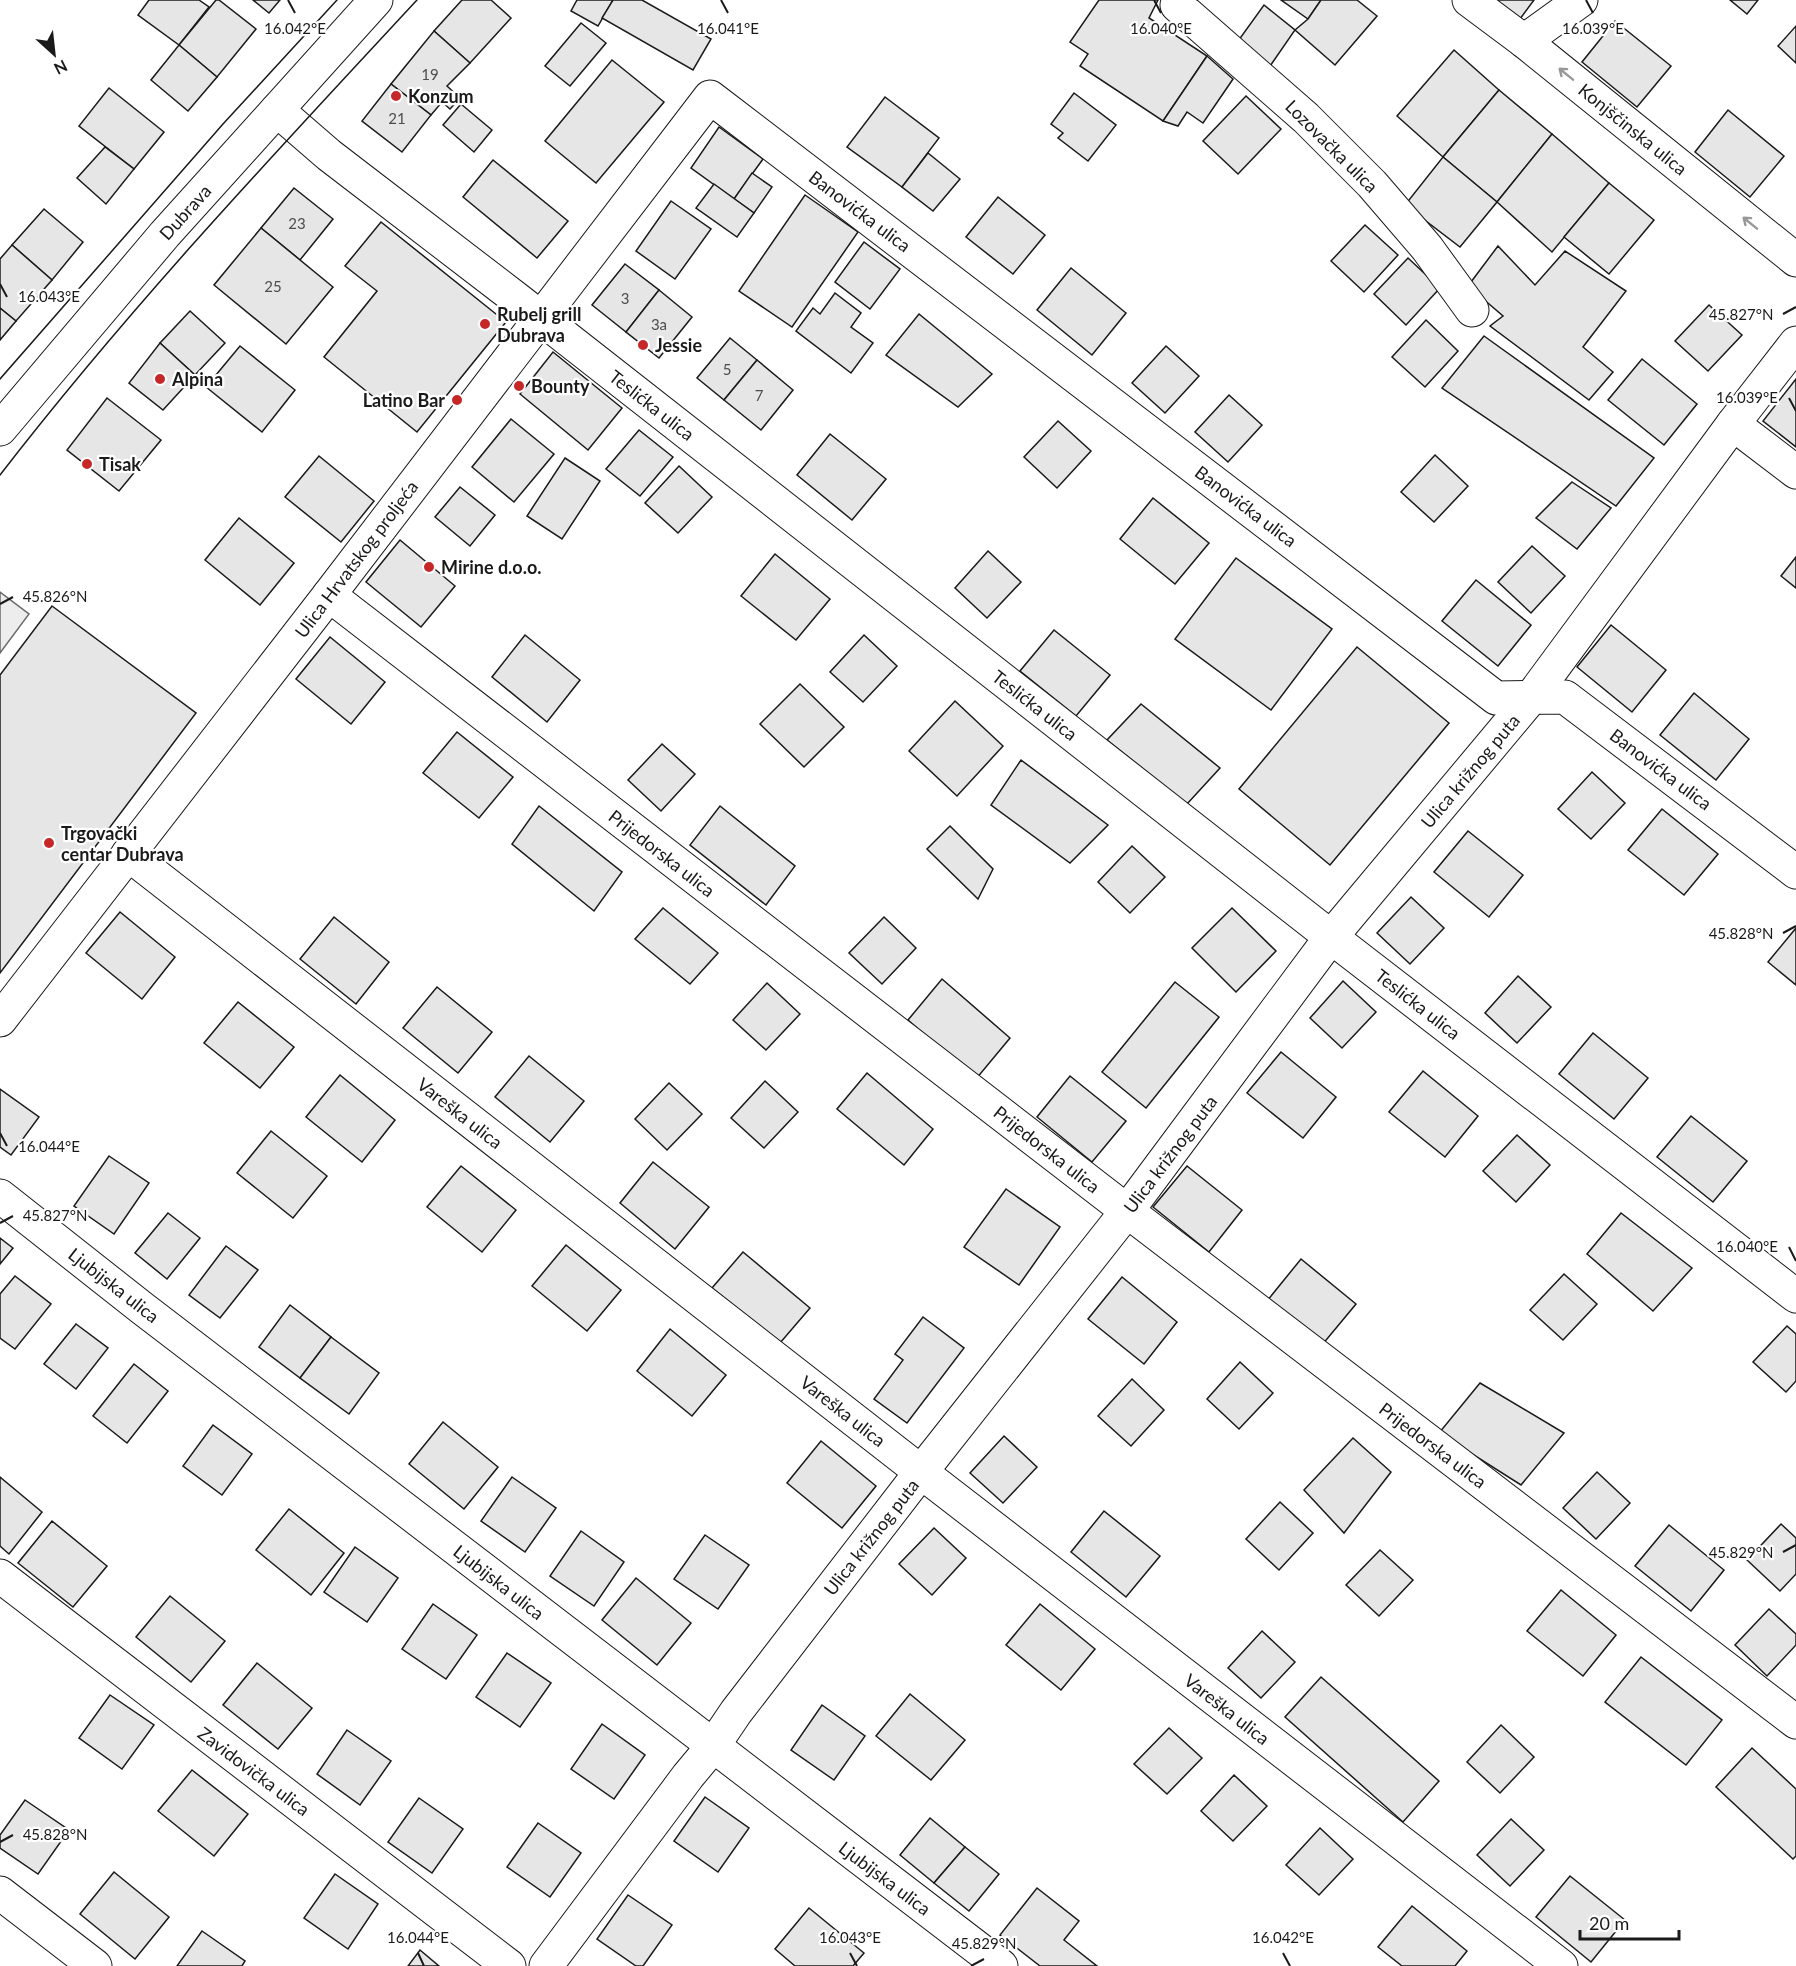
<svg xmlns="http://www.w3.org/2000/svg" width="1796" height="1966" font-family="Lato,sans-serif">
	<rect width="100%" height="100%" fill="#fff"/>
	<!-- parking -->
	<polygon fill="#ededed" stroke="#6a6a6a" stroke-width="1.5" points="0,592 29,614 0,653"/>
	<!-- building -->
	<g fill="#e6e6e6" stroke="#1a1a1a" stroke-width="1.5">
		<polygon points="149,0 199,0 209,7 179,45 138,15"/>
		<polygon points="216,0 219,0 256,29 217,77 179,45"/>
		<polygon points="253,0 280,0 269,13"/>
		<polygon points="462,0 491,0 511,18 470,63 434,31"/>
		<polygon points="577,0 613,0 598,26 571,11"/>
		<polygon points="613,0 642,0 711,39 693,70 602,18"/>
		<polygon points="1099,0 1158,0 1149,18 1207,56 1163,121 1080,66 1088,54 1070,42"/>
		<polygon points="1281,0 1321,0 1308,19"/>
		<polygon points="1321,0 1357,0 1377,16 1335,65 1295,30 1308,19"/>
		<polygon points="1493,0 1534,0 1520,19"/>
		<polygon points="1730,0 1758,0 1747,14"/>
		<polygon points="1264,5 1295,30 1268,69 1233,48"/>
		<polygon points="1615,21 1671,66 1637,107 1582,62"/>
		<polygon points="581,23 606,43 570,86 545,66"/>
		<polygon points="1796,26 1796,63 1778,46"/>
		<polygon points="434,31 470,63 447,86 460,98 450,109 442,102 431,115 391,84"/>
		<polygon points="179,45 217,77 188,111 151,80"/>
		<polygon points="1454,50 1499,90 1443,157 1397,116"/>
		<polygon points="1207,56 1233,79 1203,123 1187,112 1178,126 1163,121"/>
		<polygon points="612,60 664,102 596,183 545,141"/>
		<polygon points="391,84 431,115 402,152 362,121"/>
		<polygon points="109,88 164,132 134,169 79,126"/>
		<polygon points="1499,90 1552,134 1497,202 1443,157"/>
		<polygon points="1074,93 1116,125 1088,161 1058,138 1063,133 1051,124"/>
		<polygon points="1246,96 1281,129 1238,174 1203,141"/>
		<polygon points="885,97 939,138 902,187 847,147"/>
		<polygon points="461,104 492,130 474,152 443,125"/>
		<polygon points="1728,110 1784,156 1750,197 1695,152"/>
		<polygon points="719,127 763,159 734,199 691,168"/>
		<polygon points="1552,134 1609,183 1552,252 1497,202"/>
		<polygon points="105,147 134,169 106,204 77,178"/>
		<polygon points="928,153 960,179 933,211 902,187"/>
		<polygon points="1443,157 1497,202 1460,247 1405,205"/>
		<polygon points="493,160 568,221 537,258 463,197"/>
		<polygon points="752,173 772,187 754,213 734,199"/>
		<polygon points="1609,183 1654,220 1609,274 1564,237"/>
		<polygon points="714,184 754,213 737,237 696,208"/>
		<polygon points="294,188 333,219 300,260 261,228"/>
		<polygon points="805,195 858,232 792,327 739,291"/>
		<polygon points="998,197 1045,235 1013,274 966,237"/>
		<polygon points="671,201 711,229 675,279 636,251"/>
		<polygon points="44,209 83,242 52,280 12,245"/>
		<polygon points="381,222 506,322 417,432 324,357 377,291 345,266"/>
		<polygon points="1365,225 1398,255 1364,292 1331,261"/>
		<polygon points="261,228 333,287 286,344 214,285"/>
		<polygon points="864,242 900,269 870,309 835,282"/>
		<polygon points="12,245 52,280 16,321 0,308 0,259"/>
		<polygon points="1498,246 1535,285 1565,251 1626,291 1583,347 1613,372 1589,400 1490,326 1503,316 1468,286"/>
		<polygon points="1408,258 1440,288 1406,325 1374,294"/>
		<polygon points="625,264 659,290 626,332 592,305"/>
		<polygon points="1071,268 1126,313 1092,355 1037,310"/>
		<polygon points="659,290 692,317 659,358 626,332"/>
		<polygon points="835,293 861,313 851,327 873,343 851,373 796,331 813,308 820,314"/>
		<polygon points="1709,305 1742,335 1708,371 1675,341"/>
		<polygon points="0,308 16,321 0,340"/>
		<polygon points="190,311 225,343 195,375 160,343"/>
		<polygon points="919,314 992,374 958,407 886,355"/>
		<polygon points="1426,320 1458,351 1425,387 1392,357"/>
		<polygon points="1484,336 1654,458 1616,506 1442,388"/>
		<polygon points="730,338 757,360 724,400 697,378"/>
		<polygon points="160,343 195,375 163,410 129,383"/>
		<polygon points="240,346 295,390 262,432 206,387"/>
		<polygon points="1166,346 1199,376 1165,413 1132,383"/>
		<polygon points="553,352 622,408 588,450 520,394"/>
		<polygon points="1642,359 1697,404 1664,445 1608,400"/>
		<polygon points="757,360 793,390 761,430 724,400"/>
		<polygon points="1796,379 1796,447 1763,421"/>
		<polygon points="1229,395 1262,425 1228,462 1195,432"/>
		<polygon points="107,398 161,440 119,491 67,450"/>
		<polygon points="511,419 554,454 514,502 472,467"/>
		<polygon points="1058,421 1091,451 1057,488 1024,457"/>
		<polygon points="639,430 673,457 640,496 606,469"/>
		<polygon points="830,434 886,479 852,520 797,475"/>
		<polygon points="1435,455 1468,486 1434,522 1401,492"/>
		<polygon points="319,456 374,501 341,542 285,497"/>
		<polygon points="565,458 600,481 562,539 527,516"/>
		<polygon points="679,466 712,497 678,533 645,503"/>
		<polygon points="1572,482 1611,508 1577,549 1536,518"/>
		<polygon points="460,487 495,515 470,546 435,517"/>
		<polygon points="1153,498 1209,543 1175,584 1120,539"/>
		<polygon points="239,518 294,563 260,605 205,560"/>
		<polygon points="400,540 455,586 421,627 366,582"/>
		<polygon points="1532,546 1565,576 1531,613 1498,582"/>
		<polygon points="988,551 1021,582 987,618 955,588"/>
		<polygon points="775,554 830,599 796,640 741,596"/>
		<polygon points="1796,557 1796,588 1781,576"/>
		<polygon points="1236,558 1332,629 1271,710 1175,639"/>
		<polygon points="1476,580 1531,625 1498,666 1442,621"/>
		<polygon points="52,606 196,713 0,973 0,675"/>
		<polygon points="1611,625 1666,670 1632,712 1577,667"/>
		<polygon points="1054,630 1110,675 1076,716 1020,671"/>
		<polygon points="525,635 580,680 547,722 492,677"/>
		<polygon points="864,635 897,666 863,702 830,672"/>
		<polygon points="330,637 385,682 351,724 296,679"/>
		<polygon points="1357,647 1449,723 1330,865 1239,789"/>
		<polygon points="800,684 844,727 804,767 760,724"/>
		<polygon points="1694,693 1749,739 1716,780 1660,735"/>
		<polygon points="955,701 1003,746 957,796 909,751"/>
		<polygon points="1141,704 1220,768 1187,804 1107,740"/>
		<polygon points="457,732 513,777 479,818 423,773"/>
		<polygon points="662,744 695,774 661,811 628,780"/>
		<polygon points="1021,760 1108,825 1070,863 991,805"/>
		<polygon points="1592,772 1625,803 1591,839 1558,809"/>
		<polygon points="539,806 622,872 594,911 512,844"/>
		<polygon points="720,806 795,866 766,905 690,845"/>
		<polygon points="1662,809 1718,854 1684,895 1628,850"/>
		<polygon points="950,826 993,869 978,899 927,849"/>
		<polygon points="1468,831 1523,875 1489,917 1434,872"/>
		<polygon points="1132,846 1165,877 1130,913 1098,882"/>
		<polygon points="1411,897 1444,928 1410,964 1377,933"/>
		<polygon points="663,908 718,953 690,984 635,939"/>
		<polygon points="1232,908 1276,951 1236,992 1192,948"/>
		<polygon points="120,912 175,957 142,999 86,953"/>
		<polygon points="334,917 389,962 356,1004 300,959"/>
		<polygon points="884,917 916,948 882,984 849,953"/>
		<polygon points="1796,928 1796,985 1768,962"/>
		<polygon points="1518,976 1551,1007 1517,1043 1485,1013"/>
		<polygon points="942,979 1010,1038 976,1079 908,1020"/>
		<polygon points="1343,981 1376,1012 1342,1048 1310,1018"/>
		<polygon points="1175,982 1219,1017 1146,1108 1102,1072"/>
		<polygon points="767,983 800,1014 766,1050 733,1020"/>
		<polygon points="437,987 492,1032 458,1073 403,1028"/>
		<polygon points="238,1002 294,1047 260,1088 204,1043"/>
		<polygon points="1593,1033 1648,1078 1614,1119 1559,1074"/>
		<polygon points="1281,1052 1336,1097 1303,1138 1247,1093"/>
		<polygon points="529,1056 584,1101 550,1142 495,1097"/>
		<polygon points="1423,1071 1478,1116 1445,1157 1389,1112"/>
		<polygon points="867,1073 933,1129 904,1165 837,1109"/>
		<polygon points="340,1075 395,1120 362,1162 306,1117"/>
		<polygon points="1070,1076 1126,1121 1092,1162 1037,1117"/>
		<polygon points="765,1081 798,1112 764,1148 731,1118"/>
		<polygon points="669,1083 702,1114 667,1150 635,1119"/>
		<polygon points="0,1089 39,1117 11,1155 0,1147"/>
		<polygon points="1691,1116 1747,1161 1713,1202 1657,1157"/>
		<polygon points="271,1131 327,1176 293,1218 237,1173"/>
		<polygon points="1517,1135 1550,1165 1516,1202 1483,1171"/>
		<polygon points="109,1156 149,1183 114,1234 74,1206"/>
		<polygon points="653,1162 709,1207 675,1249 620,1203"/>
		<polygon points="461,1166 516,1210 482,1252 427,1207"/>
		<polygon points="1187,1166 1242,1210 1209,1252 1153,1207"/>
		<polygon points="1006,1189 1060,1227 1019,1285 964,1247"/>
		<polygon points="168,1213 200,1238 167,1279 135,1253"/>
		<polygon points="1621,1213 1692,1268 1653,1311 1587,1254"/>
		<polygon points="0,1238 13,1248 0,1264"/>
		<polygon points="566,1245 621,1290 587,1331 532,1286"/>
		<polygon points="226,1246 258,1270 220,1318 189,1295"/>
		<polygon points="743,1252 810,1308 780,1343 712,1288"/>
		<polygon points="1301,1259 1356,1304 1322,1345 1267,1301"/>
		<polygon points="1564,1274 1597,1304 1563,1340 1530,1310"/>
		<polygon points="15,1276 51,1304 15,1349 0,1338 0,1294"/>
		<polygon points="1122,1277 1177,1322 1144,1364 1088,1319"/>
		<polygon points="290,1305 331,1337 300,1378 259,1347"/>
		<polygon points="923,1317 964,1348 907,1423 874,1399 903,1360 895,1354"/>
		<polygon points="76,1324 108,1348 76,1389 44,1364"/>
		<polygon points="1787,1326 1796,1334 1796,1381 1786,1392 1753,1362"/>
		<polygon points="670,1329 726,1375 692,1416 637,1371"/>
		<polygon points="331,1337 379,1373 349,1414 300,1378"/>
		<polygon points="1240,1362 1273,1393 1239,1429 1207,1399"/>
		<polygon points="134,1364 168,1391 127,1443 93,1416"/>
		<polygon points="1132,1379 1164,1410 1131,1446 1098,1416"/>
		<polygon points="1480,1383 1564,1433 1521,1485 1439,1433"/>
		<polygon points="443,1422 498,1467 464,1509 409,1464"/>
		<polygon points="213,1425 252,1454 222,1495 183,1466"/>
		<polygon points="1004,1436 1037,1467 1003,1503 970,1473"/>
		<polygon points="1353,1438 1391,1472 1344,1533 1304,1490"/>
		<polygon points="821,1441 876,1486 842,1528 787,1483"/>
		<polygon points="1597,1472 1630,1503 1596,1539 1563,1508"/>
		<polygon points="0,1477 42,1512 9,1554 0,1546"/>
		<polygon points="512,1477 556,1508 525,1552 481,1521"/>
		<polygon points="1280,1502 1313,1533 1279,1570 1246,1539"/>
		<polygon points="289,1509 344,1553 311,1595 256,1550"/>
		<polygon points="1104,1511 1160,1556 1126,1597 1071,1552"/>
		<polygon points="52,1521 107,1566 73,1607 18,1563"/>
		<polygon points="1781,1524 1796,1538 1796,1574 1780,1591 1747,1560"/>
		<polygon points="1669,1525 1724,1570 1691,1611 1635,1566"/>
		<polygon points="934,1528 966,1558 932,1595 899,1564"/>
		<polygon points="581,1531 624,1562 594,1606 550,1576"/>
		<polygon points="705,1535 749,1565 718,1609 674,1579"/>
		<polygon points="355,1547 398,1578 367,1622 324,1592"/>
		<polygon points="1380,1550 1413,1580 1379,1616 1346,1585"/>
		<polygon points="636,1578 691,1623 657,1665 602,1620"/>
		<polygon points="1561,1590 1616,1635 1583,1676 1527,1631"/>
		<polygon points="170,1596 225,1641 191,1682 136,1637"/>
		<polygon points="433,1604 477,1635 446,1679 402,1649"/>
		<polygon points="1040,1604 1095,1649 1061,1690 1006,1645"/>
		<polygon points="1769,1609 1796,1634 1796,1645 1767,1676 1735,1645"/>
		<polygon points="1262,1631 1295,1662 1261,1698 1228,1668"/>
		<polygon points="507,1653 551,1683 520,1727 476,1697"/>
		<polygon points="1641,1657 1722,1720 1686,1765 1605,1702"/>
		<polygon points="257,1663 312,1708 278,1749 223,1705"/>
		<polygon points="1321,1677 1439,1781 1403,1822 1285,1717"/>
		<polygon points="910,1694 965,1740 931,1780 876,1736"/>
		<polygon points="110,1695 154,1725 122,1769 79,1738"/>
		<polygon points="822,1705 865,1736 834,1780 791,1750"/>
		<polygon points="602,1724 645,1755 614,1799 571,1769"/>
		<polygon points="1501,1725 1534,1757 1500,1793 1467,1762"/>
		<polygon points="1169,1728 1202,1758 1167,1794 1134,1764"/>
		<polygon points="347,1730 391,1761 360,1805 317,1774"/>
		<polygon points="1752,1748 1796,1789 1796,1856 1793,1859 1716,1787"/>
		<polygon points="192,1770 248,1814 214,1856 158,1811"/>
		<polygon points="1234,1775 1267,1806 1233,1841 1201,1811"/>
		<polygon points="705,1797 749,1828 718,1872 674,1841"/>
		<polygon points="419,1798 463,1829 432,1873 388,1842"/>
		<polygon points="25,1800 69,1830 38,1874 0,1848 0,1835"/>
		<polygon points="930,1818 965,1847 934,1883 900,1855"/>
		<polygon points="1511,1819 1544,1850 1510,1886 1477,1855"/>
		<polygon points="538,1823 581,1853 550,1897 507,1867"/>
		<polygon points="1320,1828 1353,1859 1319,1895 1286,1865"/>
		<polygon points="965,1847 999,1874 969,1911 934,1883"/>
		<polygon points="114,1872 169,1917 135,1959 80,1914"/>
		<polygon points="335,1874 378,1904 348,1949 304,1918"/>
		<polygon points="1570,1876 1625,1920 1591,1962 1536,1917"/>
		<polygon points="1037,1888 1079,1921 1064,1940 1097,1966 1040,1966 1000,1935"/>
		<polygon points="628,1895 672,1925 643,1966 636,1966 597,1939"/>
		<polygon points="1412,1906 1467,1951 1455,1966 1402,1966 1378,1947"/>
		<polygon points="809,1908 864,1953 853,1966 795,1966 775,1949"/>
		<polygon points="202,1931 245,1961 242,1966 177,1966"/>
		<polygon points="420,1950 439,1966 408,1966"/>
	</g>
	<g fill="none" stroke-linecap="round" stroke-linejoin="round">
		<!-- minor casing -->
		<g stroke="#1a1a1a" stroke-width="35">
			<g id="minor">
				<polyline points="1180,0 1177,5 1306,118 1372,184 1427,248 1472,310"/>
				<polyline points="1469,0 1524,41 1796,260"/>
				<polyline points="1524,41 1581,0"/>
				<polyline points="277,110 329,155 518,300 1331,937 1796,1296"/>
				<polyline points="1733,424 1796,472"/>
				<polyline points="329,595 1127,1211 1796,1722"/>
				<polyline points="128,854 921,1472 1561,1966"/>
				<polyline points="0,1020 329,595 710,97 1496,698 1565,697 1796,872"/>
				<polyline points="0,1196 142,1308 1001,1966"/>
				<polyline points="0,1576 509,1966"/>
				<polyline points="0,1893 95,1966"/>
				<polyline points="546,1966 688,1776 713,1746 736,1712 921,1472 1127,1211 1331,937 1530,699 1733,424 1796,343"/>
			</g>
		</g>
		<!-- major casing -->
		<g stroke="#1a1a1a" stroke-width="35">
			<polyline id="major" points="0,429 165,234 376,0"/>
		</g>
		<!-- minor -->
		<use href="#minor" stroke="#fff" stroke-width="33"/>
		<!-- major -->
		<use href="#major" stroke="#fff" stroke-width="33"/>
		<!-- tram -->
		<g stroke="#1a1a1a" stroke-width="1.5">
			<polyline points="0,379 223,124 337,0"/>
			<path d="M0,475C129,308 274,154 417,0"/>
		</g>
	</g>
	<!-- one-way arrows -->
	<defs><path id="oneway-shaft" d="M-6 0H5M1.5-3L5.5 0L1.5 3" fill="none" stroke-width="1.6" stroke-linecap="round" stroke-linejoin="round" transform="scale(1.5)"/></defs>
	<g stroke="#989898">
		<use href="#oneway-shaft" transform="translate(1566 74) rotate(-141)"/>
		<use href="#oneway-shaft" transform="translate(1750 223) rotate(-141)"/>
	</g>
	<!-- ticks -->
	<path fill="none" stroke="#1a1a1a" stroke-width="2" d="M288,0L295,13M721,0L728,13M1154,0L1161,13M1586,0L1593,13M0,284L7,297M1783,314L1796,307M1789,398L1796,411M0,604L13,597M1783,933L1796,926M0,1133L7,1146M0,1223L13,1216M1789,1247L1796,1261M1783,1552L1796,1545M0,1842L13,1835M418,1953L424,1966M850,1953L857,1966M1283,1953L1290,1966M971,1966L984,1959"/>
	<!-- markers -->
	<g fill="#c62828" stroke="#fff" stroke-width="2">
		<circle cx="396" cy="96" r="6"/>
		<circle cx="485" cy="324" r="6"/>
		<circle cx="643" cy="345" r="6"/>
		<circle cx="160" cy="379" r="6"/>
		<circle cx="519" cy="386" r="6"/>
		<circle cx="457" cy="400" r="6"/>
		<circle cx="87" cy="464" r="6"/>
		<circle cx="429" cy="567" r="6"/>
		<circle cx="49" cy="843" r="6"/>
	</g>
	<g text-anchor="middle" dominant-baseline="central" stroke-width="4.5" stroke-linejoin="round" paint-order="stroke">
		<!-- number labels -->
		<g font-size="15" fill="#4d4d4d">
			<text x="430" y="74">19</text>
			<text x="397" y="118">21</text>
			<text x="297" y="223">23</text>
			<text x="273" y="286">25</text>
			<text x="625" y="298">3</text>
			<text x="659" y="324">3a</text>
			<text x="727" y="369">5</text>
			<text x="759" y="395">7</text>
		</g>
		<!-- poi labels -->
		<g font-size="18" font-weight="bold" fill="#1a1a1a" stroke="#fff" text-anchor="start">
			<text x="408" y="96">Konzum</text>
			<text x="497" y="314">Rubelj grill<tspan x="497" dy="21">Dubrava</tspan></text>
			<text x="655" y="345">Jessie</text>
			<text x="172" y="379">Alpina</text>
			<text x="531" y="386">Bounty</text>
			<text x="445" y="400" text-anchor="end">Latino Bar</text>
			<text x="99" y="464">Tisak</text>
			<text x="441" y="567">Mirine d.o.o.</text>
			<text x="61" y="833">Trgovački<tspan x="61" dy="21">centar Dubrava</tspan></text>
		</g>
		<!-- street labels -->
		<g font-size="18" fill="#1a1a1a" stroke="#fff">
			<text transform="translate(1633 129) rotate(39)">Konjščinska ulica</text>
			<text transform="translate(1332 146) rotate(45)">Lozovačka ulica</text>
			<text transform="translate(860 211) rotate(37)">Banovićka ulica</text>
			<text transform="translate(185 212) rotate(-48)">Dubrava</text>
			<text transform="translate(652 405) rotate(38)">Teslićka ulica</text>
			<text transform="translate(1246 506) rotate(37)">Banovićka ulica</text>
			<text transform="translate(356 559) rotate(-53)">Ulica Hrvatskog proljeća</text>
			<text transform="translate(1035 705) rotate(38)">Teslićka ulica</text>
			<text transform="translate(1661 769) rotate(37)">Banovićka ulica</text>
			<text transform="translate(1470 771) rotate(-50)">Ulica križnog puta</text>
			<text transform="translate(662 853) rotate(38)">Prijedorska ulica</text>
			<text transform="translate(1418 1004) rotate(38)">Teslićka ulica</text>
			<text transform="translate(460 1113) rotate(38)">Vareška ulica</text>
			<text transform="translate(1047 1149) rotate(38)">Prijedorska ulica</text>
			<text transform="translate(1170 1154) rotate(-53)">Ulica križnog puta</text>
			<text transform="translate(114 1285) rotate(38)">Ljubijska ulica</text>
			<text transform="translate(843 1411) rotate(38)">Vareška ulica</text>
			<text transform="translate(1433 1445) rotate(37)">Prijedorska ulica</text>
			<text transform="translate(871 1537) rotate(-52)">Ulica križnog puta</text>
			<text transform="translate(499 1582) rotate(38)">Ljubijska ulica</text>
			<text transform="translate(1227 1709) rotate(38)">Vareška ulica</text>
			<text transform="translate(254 1771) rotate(37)">Zavidovička ulica</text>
			<text transform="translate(885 1878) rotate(37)">Ljubijska ulica</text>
		</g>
	</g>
	<g font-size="15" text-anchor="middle" fill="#1a1a1a" stroke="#fff" stroke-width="4.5" stroke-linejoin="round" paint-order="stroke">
		<text x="295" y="34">16.042°E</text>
		<text x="728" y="34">16.041°E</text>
		<text x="1161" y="34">16.040°E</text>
		<text x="1593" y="34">16.039°E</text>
		<text x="49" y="302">16.043°E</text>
		<text x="1741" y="320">45.827°N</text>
		<text x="1747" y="403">16.039°E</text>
		<text x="55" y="602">45.826°N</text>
		<text x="1741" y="939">45.828°N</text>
		<text x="49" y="1152">16.044°E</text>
		<text x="55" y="1221">45.827°N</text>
		<text x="1747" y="1252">16.040°E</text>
		<text x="1741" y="1558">45.829°N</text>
		<text x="55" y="1840">45.828°N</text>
		<text x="418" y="1943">16.044°E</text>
		<text x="850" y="1943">16.043°E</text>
		<text x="1283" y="1943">16.042°E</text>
		<text x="984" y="1949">45.829°N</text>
	</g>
	<!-- north arrow -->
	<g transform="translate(54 54) rotate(153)" stroke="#ffffff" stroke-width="4.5" paint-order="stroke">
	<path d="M0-4.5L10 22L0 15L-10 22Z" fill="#1a1a1a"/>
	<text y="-9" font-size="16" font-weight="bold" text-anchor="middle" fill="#1a1a1a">N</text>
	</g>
	<!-- scale -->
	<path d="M1580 1930v9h99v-9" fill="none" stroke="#1a1a1a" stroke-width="3"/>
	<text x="1589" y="1930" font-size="18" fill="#1a1a1a" stroke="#ffffff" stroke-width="4.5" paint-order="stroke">20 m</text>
</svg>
